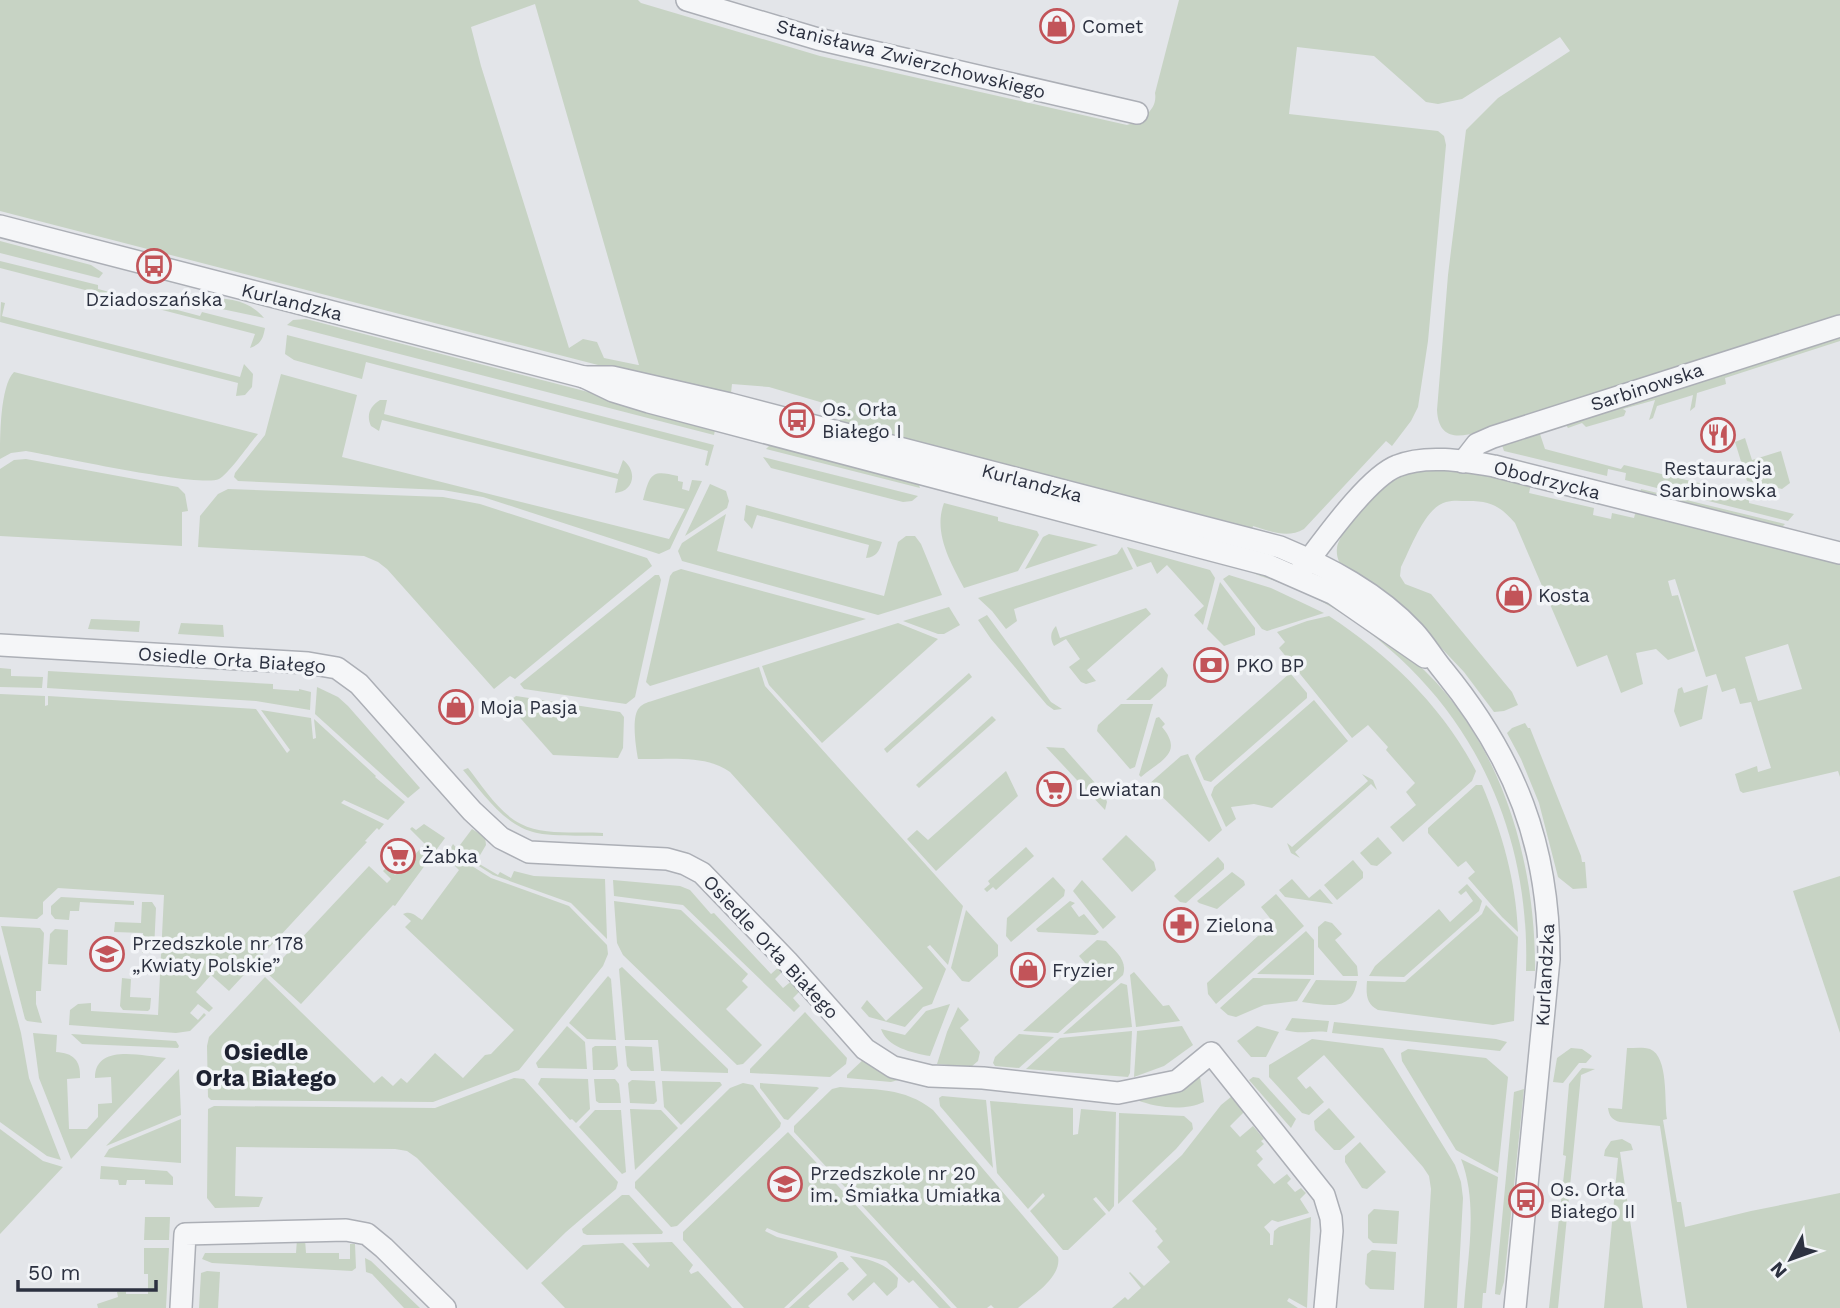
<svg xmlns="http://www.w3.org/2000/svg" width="1840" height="1308" font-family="'Work Sans',sans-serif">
	<rect width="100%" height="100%" fill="#e3e5e9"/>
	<!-- green -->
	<g fill="#c7d3c4" fill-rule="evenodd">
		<path d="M0,0H638L641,3L820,56L1127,125C1141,120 1158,110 1155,93L1179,0H1840V341L1725,378L1726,384L1697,393L1695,407L1690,411L1693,395L1657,406L1653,418L1649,420L1655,400L1623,409L1626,411L1624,416L1586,427L1582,423L1568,428L1564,422L1539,431L1545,449L1621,469L1624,465L1749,495V503L1794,514L1788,521L1625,480L1626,473L1608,469L1607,476L1504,451L1502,445L1504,443L1498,425C1474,433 1439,450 1437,410L1448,275L1466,130L1498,98L1570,51L1560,37L1462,99L1438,104L1426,102L1374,56L1297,47L1289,114L1438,131L1444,136L1446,145L1428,341L1418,407L1411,421L1392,446L1386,441L1304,529C1287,539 1270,531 1253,526L1250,534L839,423L841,417L836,413L837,407L769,387L732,384L731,393H723L722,397L0,211ZM535,4L639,365H638L604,358L597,342L583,339L569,348L481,66L471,27Z"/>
		<polygon points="0,241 91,265 103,273 99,278 0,253"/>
		<path d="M0,261L98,285V289L200,316L202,312L265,328C263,339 261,344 250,348L255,334L0,268Z"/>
		<path d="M206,298C228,298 249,300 264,318L203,305Z"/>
		<polygon points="1,302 5,303 2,316 240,377 244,364 253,374 252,387 245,395 236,396 238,383 0,322"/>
		<polygon points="306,319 716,425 714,435 287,325 293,320"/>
		<polygon points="287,335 714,445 708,466 705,465 708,451 366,362 362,379 294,360 285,354"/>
		<path d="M14,372L258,434C250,443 228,475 219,479C201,488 55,456 26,451L11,453L0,459C0,437 0,386 14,372Z"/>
		<path d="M281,374L357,395L342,457L669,539L685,509L643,500C650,474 651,469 678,476V481L683,482L682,489L689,491L692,480L702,481L670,549L659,554L483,497L443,490L238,481L234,477L235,473L265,435Z"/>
		<path d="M380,400H387L384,414L618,474L623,460C638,471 634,492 615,493L618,479L382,420L379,431L371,426C366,415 370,406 380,400Z"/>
		<polygon points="1745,438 1752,460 1781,451 1790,483 1782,489 1747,481 1735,442"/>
		<polygon points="771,444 918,483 920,488 766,449"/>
		<polygon points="763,457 918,496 912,501 903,502 771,468"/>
		<polygon points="26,459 178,487 185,494 188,511 182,512 182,546 0,536 0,469 14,460"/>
		<path d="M1444,470L1484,474L1531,484L1529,493L1594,508L1593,515L1611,519L1612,513L1634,518L1636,510L1840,561V777L1838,771L1743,793L1740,791L1735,774L1757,766L1758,772L1771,768L1751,702L1740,704L1735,688L1722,692L1716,674L1706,677L1675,579L1668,581L1672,596L1678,595L1695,651L1668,660L1656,649L1636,653L1643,684L1621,693L1607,655L1577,667L1515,523C1500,506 1491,501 1468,501C1461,501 1453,500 1446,502C1425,507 1411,548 1401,567L1400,576L1405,584L1431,594L1512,692L1518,705L1504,711L1494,712L1464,672L1429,635L1343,569C1339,563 1336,556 1337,548C1339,530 1384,482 1401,476C1414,470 1430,471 1444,470ZM1788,644L1802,689L1758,701L1745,657Z"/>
		<polygon points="710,484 726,491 729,501 727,508 685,536"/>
		<polygon points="228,489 443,497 480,504 647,558 652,566 515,679 510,676 494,689 387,569 378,562 364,556 198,547 200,516 218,494"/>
		<polygon points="1641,489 1785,524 1781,528 1640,493"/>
		<path d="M944,503L998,517V521L1037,531L1039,535L1018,571L964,588C950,562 933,532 944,503Z"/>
		<path d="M746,505L882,542C879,551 877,557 866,558L869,545L757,515L752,529L744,520Z"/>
		<polygon points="726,514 717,551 884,596 898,542 906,536 915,536 921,544 942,595 878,615 682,561 678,551 682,543"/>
		<polygon points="1049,534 1098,545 1025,569 1043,537"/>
		<polygon points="1122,547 1133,569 1014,609 1017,621 1006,629 992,611 978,598 1117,554"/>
		<polygon points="1127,547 1210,570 1215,578 1203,625 1194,615 1204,606 1167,565 1157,574 1151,562 1137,567"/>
		<polygon points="681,569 866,619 650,686 646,682 670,576 673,572"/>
		<path d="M1250,571C1269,576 1289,580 1307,586C1325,593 1348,614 1364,625C1380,636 1398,646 1412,659C1500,735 1536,859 1535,971H1526C1531,821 1463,687 1333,608C1315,597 1295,588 1275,581C1267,578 1258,576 1250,571Z"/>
		<polygon points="655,575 659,575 661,580 635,697 626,704 524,689 520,684"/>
		<polygon points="1229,575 1271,588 1324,613 1267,631 1262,629 1223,579"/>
		<polygon points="1220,582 1255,628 1255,635 1224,646 1207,629"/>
		<polygon points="949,607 960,625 944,634 938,634 903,621"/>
		<path d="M1146,608L1151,614L1087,670L1096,681L1086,684L1081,682L1069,667L1080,659L1066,639L1054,646C1050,639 1050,632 1056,626L1060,638Z"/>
		<polygon points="987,615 1051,702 1062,709 1054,710 1047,705 991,639 978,620"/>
		<path d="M1329,616C1390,656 1442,706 1476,771L1472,781L1403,842L1390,827L1416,805L1406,792L1415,783L1386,750L1388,747L1368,725L1352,738L1279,648L1285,642L1277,632L1307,621Z"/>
		<polygon points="91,619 140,621 139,632 88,629"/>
		<polygon points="181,623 223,625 224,637 178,634"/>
		<polygon points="898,623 938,639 822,743 769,685 762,666"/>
		<path d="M759,667L765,686L963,906L948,965L930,945L927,947L946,969L932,1004L923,1007L905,1027L869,1017L861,1008L867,1000L886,1021L923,988L730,772C706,754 666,760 638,759C636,748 631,717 639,708C643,703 649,702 655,700Z"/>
		<polygon points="1162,667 1168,675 1166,686 1150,700 1126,700"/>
		<polygon points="0,668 11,669 11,676 43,677 42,688 0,687"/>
		<polygon points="48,671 273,684 273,689 299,691 299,689 311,692 310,710 256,701 47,688"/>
		<polygon points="969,673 972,677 887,753 884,749"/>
		<polygon points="1290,673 1307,693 1307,698 1211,782 1204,780 1195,759 1196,756"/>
		<polygon points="1708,685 1702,719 1680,727 1674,711 1678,689 1682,687 1684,693"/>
		<polygon points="317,687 338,697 348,706 420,788 408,798 315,714"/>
		<polygon points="0,694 45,696 45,706 48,705 48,696 256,709 287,753 290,750 261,710 311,718 313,739 316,738 314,719 376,776 375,777 405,802 388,820 344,800 341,803 384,824 379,830 377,828 365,841 367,842 229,991 211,975 196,992 213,1008 209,1012 198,1004 190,1013 198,1020 204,1013 206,1015 190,1031 176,1033 69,1025 70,1010 78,1004 91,1003 91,1011 158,1015 164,895 58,888 43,902 43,914 37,919 0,917"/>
		<polygon points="516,696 620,712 624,717 623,748 618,758 553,755 507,703"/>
		<polygon points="1314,700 1348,741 1272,808 1254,804 1231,807 1236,819 1226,827 1211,795 1214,787"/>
		<polygon points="1121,704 1153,704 1135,767 1130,769 1097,731 1098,725"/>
		<polygon points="992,716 996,720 919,788 916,785"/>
		<path d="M1159,717L1165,724L1162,727C1184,753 1161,760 1141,777L1139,775L1156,718Z"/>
		<polygon points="1525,723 1528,728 1530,728 1581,856 1582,862 1585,862 1587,888 1573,889 1558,877 1539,803 1521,759 1507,733 1512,728"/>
		<polygon points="1046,747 1064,748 1104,793 1107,802 1105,810"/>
		<polygon points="1188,754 1222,830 1209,842 1149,784 1181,756"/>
		<path d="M468,768C483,787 499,813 521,824C544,836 578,831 603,833V836C582,835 558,837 537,833C505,827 483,793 463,770Z"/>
		<polygon points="1006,771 1018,796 936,871 907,839 917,830 928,840"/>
		<polygon points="1362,774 1373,780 1377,790 1371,784 1363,791 1295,852 1300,858 1291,853 1287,843 1292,847 1368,781"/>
		<path d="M1476,785H1482C1502,832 1516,881 1518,932L1502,917L1468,878L1475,872L1466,861L1458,867L1428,833V828Z"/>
		<polygon points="424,824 445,838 395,906 393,905 301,1004 268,974 369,866 387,883 391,879 383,871 387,867 395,875 425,844 410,829 412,827 416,830"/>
		<polygon points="472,829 485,837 486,845 476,862 498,875 500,872 511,878 514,871 534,876 605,879 607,939 571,903 493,875 474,863 460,845"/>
		<polygon points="1126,835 1154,862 1156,870 1132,892 1102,859"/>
		<polygon points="1378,837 1392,853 1377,866 1371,865 1360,853"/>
		<path d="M453,844L472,866L491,878L569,906L607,945L608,954L603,966L519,1070L433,1102L211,1100L208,1097L207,1046L209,1037L265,977L374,1083L382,1076L393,1086L401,1078L407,1083L435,1053L463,1078L485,1055L491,1054L514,1030L405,927L411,921L403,914C411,910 416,916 422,920L459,870L446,857Z"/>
		<polygon points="1026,847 1034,856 996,890 993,887 987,892 984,889 990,884 988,881"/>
		<polygon points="1218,857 1224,864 1224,869 1186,903 1180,902 1174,896"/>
		<polygon points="1353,860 1363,872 1363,878 1337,900 1324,885"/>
		<polygon points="1232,872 1244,881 1245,885 1217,909 1199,903 1197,901"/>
		<polygon points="1840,876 1840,1033 1793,891"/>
		<polygon points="1053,877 1065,890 1064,896 1011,942 1006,936 1007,918"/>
		<polygon points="1292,879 1309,898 1320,889 1333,904 1285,897 1279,890"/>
		<polygon points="613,880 680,886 690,890 711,914 714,913 771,974 781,965 785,969 775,979 783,988 794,979 802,989 793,998 800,1006 794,1012 683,905 614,896"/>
		<polygon points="1082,880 1116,917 1103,929 1073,891"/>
		<polygon points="1467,884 1482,901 1479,911 1404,977 1369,976 1375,966 1439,909 1450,922 1473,901 1466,891 1461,895 1458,892"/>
		<polygon points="1276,894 1304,926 1216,1004 1208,994 1207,983 1273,922 1261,907"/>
		<polygon points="61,897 134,901 134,905 80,902 79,911 70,911 69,920 55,919 51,914 51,906"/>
		<polygon points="614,901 681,910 748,974 742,981 748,987 726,1009 762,1045 743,1064 737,1065 623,955 617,943"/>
		<polygon points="1070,901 1075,903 1071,906 1079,917 1084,914 1099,932 1095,935 1038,932 1036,929"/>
		<polygon points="142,902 152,902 156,908 154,950 150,953 142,953 143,933 114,932 115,922 141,923"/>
		<path d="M1486,905L1518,937L1514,1021L1493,1025L1378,1010C1366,1004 1366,994 1367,981L1405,982L1482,914Z"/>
		<polygon points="966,910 998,945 998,956 969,982 962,981 951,968"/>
		<polygon points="1325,921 1332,923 1342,934 1335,940 1357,966 1358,976 1343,976 1318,947 1318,927"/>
		<polygon points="1,926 40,928 44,933 41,991 36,991 36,1004 42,1023 27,1021 25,1019"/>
		<polygon points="55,929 68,930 67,965 48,964 50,934"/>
		<polygon points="1306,931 1314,940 1314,975 1257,974"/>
		<path d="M1097,940L1106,941C1115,951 1128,960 1123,975L1058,1033L1023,1031L1091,970L1079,956Z"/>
		<polygon points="0,954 21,1033 29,1078 61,1160 47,1156 0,1122"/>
		<polygon points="622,967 728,1069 728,1073 661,1071 658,1040 625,1040 619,969"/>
		<polygon points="1134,972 1163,1006 1169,1005 1180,1021 1136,1027 1130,975"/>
		<polygon points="608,976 611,979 616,1040 587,1039 569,1023"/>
		<polygon points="122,978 131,979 130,997 151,998 150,1009 148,1011 123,1010 120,1006"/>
		<polygon points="1253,978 1254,978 1311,979 1297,1001 1264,1005 1236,1017 1228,1015 1220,1008"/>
		<path d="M1316,980L1357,981C1352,1013 1327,1005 1302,1002Z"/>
		<polygon points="1121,983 1127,985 1132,1027 1063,1034"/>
		<path d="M950,1004L930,1056C912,1053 887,1047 881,1029L905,1035L926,1011Z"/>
		<polygon points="958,1007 969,1020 960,1028 980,1052 978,1061 971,1067 937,1064 947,1032"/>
		<polygon points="805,1012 847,1058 846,1064 830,1077 750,1073 750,1069"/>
		<path d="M1292,1018L1329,1021L1327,1032C1310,1030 1303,1035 1285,1030Z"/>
		<polygon points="1334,1022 1496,1039 1507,1042 1500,1051 1332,1033"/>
		<polygon points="567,1026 585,1042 587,1069 538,1068 536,1063"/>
		<polygon points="1182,1026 1193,1045 1164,1066 1134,1077 1137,1031"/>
		<polygon points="1257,1026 1279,1032 1266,1057 1251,1057 1237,1041"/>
		<polygon points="1132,1031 1130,1073 1128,1077 1026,1069 1060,1038"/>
		<path d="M33,1033L57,1035L56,1052C73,1053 81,1060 80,1078L67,1079L69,1129H87L98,1117V1104L112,1103L111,1077L95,1078C95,1043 142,1056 166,1058L71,1159L39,1078Z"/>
		<polygon points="71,1034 176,1041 179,1046 178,1048 82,1044"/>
		<polygon points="1019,1034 1054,1037 1019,1068 995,1066 993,1063 995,1057"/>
		<polygon points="1312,1039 1383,1048 1455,1165 1461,1182 1463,1198 1457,1308 1424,1308 1431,1189 1429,1176 1423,1167 1324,1055 1297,1078 1306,1089 1310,1086 1324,1102 1309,1115 1302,1113 1269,1077 1269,1065"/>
		<polygon points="595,1046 616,1046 618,1066 614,1070 593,1070 592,1048"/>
		<polygon points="625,1046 652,1047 654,1071 631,1071 627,1066"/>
		<polygon points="1571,1048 1582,1049 1592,1056 1586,1063 1579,1063 1563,1083 1553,1082 1557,1058"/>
		<path d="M1627,1048C1635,1048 1644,1047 1650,1049C1669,1057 1664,1102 1667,1119L1663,1120L1677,1202H1681L1685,1227L1751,1211L1840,1193V1308H1687L1660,1126L1620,1122C1612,1120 1609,1116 1608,1108L1622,1109Z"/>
		<polygon points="1408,1049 1486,1058 1508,1077 1498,1173 1456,1150 1402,1061 1401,1053"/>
		<polygon points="866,1057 898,1080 891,1082 847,1078 847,1075"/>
		<polygon points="1582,1068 1595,1069 1581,1075 1558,1308 1549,1308 1566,1156 1563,1155 1569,1084"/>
		<polygon points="179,1069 181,1115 106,1146"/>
		<path d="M1199,1071L1204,1102C1185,1111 1157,1108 1137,1100L1155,1096Z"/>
		<polygon points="1253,1077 1259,1078 1296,1119 1291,1128 1249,1080"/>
		<polygon points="514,1078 524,1079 618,1182 616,1189 566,1232 527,1270 417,1158 407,1151 395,1149 236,1147 235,1196 263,1197 259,1207 215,1208 207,1198 208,1109 214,1106 435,1108"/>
		<polygon points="541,1078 588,1079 590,1109 576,1123 572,1119 570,1120 538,1084"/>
		<polygon points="594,1079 615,1079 619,1084 621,1103 599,1103 596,1101"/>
		<polygon points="632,1080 655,1081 657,1101 654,1104 630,1103 628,1083"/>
		<polygon points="662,1081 720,1082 722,1085 681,1125 664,1107"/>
		<polygon points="743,1083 753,1085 781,1123 780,1127 677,1226 671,1227 635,1188 635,1182 730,1088"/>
		<polygon points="760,1083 817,1087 819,1088 788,1120 784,1119 760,1088"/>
		<path d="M840,1087C875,1090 904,1087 933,1110L1058,1257C1062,1277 1032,1296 1018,1308H994L991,1305L987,1308H957L794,1132V1126L832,1089Z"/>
		<polygon points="1524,1089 1504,1282 1500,1295 1495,1294 1514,1092"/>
		<polygon points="1237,1092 1245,1111 1230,1126 1240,1137 1253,1126 1264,1139 1261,1141 1264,1144 1256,1151 1263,1159 1257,1165 1274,1184 1287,1174 1291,1179 1287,1183 1295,1192 1301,1188 1306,1193 1300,1199 1309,1213 1278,1222 1272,1220 1264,1227 1270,1234 1270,1245 1273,1245 1274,1231 1279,1227 1311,1217 1307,1308 1289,1298 1287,1301 1298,1308 1112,1308 1125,1297 1128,1300 1141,1288 1129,1273 1130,1272 1144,1286 1170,1262 1157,1247 1163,1241 1155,1231 1157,1229 1132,1201 1182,1155 1221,1105"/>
		<polygon points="942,1096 986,1100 993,1168 940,1106 939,1098"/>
		<polygon points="990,1101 1073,1108 1073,1135 1078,1134 1081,1109 1116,1112 1114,1206 1109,1212 1096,1197 1093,1199 1106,1214 1068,1250 1063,1250 1030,1211 1045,1196 1043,1193 1028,1209 997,1173"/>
		<polygon points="1329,1108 1355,1137 1340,1150 1334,1150 1315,1130 1314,1121"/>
		<polygon points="630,1109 661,1110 678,1128 635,1170"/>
		<polygon points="595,1110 621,1110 626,1172 622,1174 579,1127"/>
		<polygon points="1119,1113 1184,1116 1192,1123 1193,1129 1176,1149 1118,1204"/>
		<polygon points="181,1119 181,1163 104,1157 109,1149"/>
		<polygon points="0,1129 43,1161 63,1167 0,1234"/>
		<polygon points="788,1132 951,1308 939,1308 913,1280 909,1283 886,1261 779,1233 767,1228 765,1231 777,1237 836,1252 838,1257 784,1308 744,1308 683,1240 683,1232"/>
		<polygon points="1622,1139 1631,1144 1633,1150 1620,1152 1643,1308 1604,1308 1618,1158 1604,1156 1605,1150 1611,1141"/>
		<polygon points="1360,1142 1386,1172 1367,1189 1362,1188 1345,1162 1345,1156"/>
		<path d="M1461,1159L1498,1177L1486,1293H1483L1482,1308H1464C1467,1259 1479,1205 1461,1159Z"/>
		<polygon points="101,1166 167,1171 173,1177 173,1185 145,1184 145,1180 127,1180 126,1185 119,1185 118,1180 100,1179"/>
		<polygon points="622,1195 629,1195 663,1232 662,1234 587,1235 583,1233 582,1229"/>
		<polygon points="1374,1209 1399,1211 1397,1244 1373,1243 1368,1238 1368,1215"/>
		<polygon points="145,1217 170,1217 169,1240 144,1240"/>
		<polygon points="297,1239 305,1239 306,1253 339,1253 339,1259 350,1259 350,1244 355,1244 356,1268 352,1271 212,1263 202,1259 205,1253 296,1253"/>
		<polygon points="672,1242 693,1265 689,1271 691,1274 698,1271 732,1308 565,1308 541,1283 583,1245 623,1243 648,1268 650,1265 632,1243"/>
		<polygon points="144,1248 169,1248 166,1308 98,1308 97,1304 118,1297 117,1292 126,1289 126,1294 148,1294 148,1274 144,1274"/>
		<polygon points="1372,1250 1396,1252 1394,1290 1370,1289 1365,1284 1367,1254"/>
		<path d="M850,1256C870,1259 885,1263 898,1278L897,1287L887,1296L874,1282L853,1301L847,1294L867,1275Z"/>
		<polygon points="365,1258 371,1261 420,1308 404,1308 372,1274 366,1272"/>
		<polygon points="840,1262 843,1262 849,1269 808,1306 810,1308 789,1308"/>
		<polygon points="207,1271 220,1272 218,1308 199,1308 201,1273"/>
	</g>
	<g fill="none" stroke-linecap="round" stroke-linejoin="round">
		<!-- minor casing -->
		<g stroke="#acafb6" stroke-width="24">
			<g id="minor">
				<polyline points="687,0 818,39 1137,113"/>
				<polyline points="0,226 584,377 613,391 649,402 1268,565 1334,594 1425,657"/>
				<path d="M584,377H612L730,404L1280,547C1328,567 1378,593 1414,632C1425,644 1433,658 1443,670C1515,758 1549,845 1549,959L1515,1308"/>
				<polyline points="1463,462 1477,444 1493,437 1840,326"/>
				<path d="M1302,569C1322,543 1368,477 1397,466C1426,454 1465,461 1494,466L1840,553"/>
				<polyline points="0,645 308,663 337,668 359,684 472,811 501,838 529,852 667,859 685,864 702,873 787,961 865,1049 893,1067 930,1076 983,1078 1118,1093 1177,1081 1211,1053 1324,1195 1331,1218 1332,1231 1325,1308"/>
				<polyline points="181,1308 185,1234 346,1230 367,1234 384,1248 445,1308"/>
			</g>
		</g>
		<!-- minor -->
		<use href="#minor" stroke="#f5f6f8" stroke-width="21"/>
	</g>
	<!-- icons -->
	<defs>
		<g id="shop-ring" transform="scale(1.75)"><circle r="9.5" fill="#f2f4f7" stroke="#c25459" stroke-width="1.5"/><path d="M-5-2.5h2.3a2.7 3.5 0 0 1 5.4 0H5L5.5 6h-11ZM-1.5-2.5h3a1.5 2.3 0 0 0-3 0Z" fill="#c25459"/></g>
		<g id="bus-ring" transform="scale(1.75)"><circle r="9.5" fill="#f2f4f7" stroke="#c25459" stroke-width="1.5"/><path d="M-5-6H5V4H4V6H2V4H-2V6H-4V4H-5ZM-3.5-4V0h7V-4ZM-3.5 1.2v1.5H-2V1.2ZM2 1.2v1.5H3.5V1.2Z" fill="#c25459"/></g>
		<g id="restaurant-ring" transform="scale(1.75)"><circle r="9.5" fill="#f2f4f7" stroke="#c25459" stroke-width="1.5"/><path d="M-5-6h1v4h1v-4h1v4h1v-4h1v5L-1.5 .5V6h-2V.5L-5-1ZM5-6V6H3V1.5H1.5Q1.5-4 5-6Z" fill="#c25459"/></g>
		<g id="bank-ring" transform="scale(1.75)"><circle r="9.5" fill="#f2f4f7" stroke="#c25459" stroke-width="1.5"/><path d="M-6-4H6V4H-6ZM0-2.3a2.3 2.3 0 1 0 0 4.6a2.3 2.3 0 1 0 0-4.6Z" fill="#c25459"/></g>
		<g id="supermarket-ring" transform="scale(1.75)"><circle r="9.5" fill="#f2f4f7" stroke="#c25459" stroke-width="1.5"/><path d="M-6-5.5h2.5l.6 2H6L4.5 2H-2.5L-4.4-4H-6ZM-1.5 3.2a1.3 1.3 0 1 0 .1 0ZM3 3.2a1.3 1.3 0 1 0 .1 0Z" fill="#c25459"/></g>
		<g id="pharmacy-ring" transform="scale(1.75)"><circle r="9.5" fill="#f2f4f7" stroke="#c25459" stroke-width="1.5"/><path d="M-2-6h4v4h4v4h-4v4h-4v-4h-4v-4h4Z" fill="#c25459"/></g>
		<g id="school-ring" transform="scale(1.75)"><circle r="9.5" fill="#f2f4f7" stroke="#c25459" stroke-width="1.5"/><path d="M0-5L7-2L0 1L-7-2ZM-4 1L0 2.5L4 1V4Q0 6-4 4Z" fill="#c25459"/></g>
	</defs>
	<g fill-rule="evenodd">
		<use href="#shop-ring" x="1057" y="26"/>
		<use href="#bus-ring" x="154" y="266"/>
		<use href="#bus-ring" x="797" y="420"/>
		<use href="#restaurant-ring" x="1718" y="435"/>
		<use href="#shop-ring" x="1514" y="595"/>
		<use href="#bank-ring" x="1211" y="665"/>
		<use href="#shop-ring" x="456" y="707"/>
		<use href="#supermarket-ring" x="1054" y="789"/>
		<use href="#supermarket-ring" x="398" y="856"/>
		<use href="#pharmacy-ring" x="1181" y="925"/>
		<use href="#school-ring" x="107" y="954"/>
		<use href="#shop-ring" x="1028" y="970"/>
		<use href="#school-ring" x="785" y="1184"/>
		<use href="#bus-ring" x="1526" y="1200"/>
	</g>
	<g text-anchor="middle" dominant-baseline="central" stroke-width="7" stroke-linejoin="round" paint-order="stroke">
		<!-- poi labels -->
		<g font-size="19" fill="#2c3140" stroke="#f2f4f7" text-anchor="start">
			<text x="1082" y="26">Comet</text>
			<text x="154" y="299" text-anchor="middle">Dziadoszańska</text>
			<text x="822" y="409">Os. Orła<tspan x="822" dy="22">Białego I</tspan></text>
			<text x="1718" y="468" text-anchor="middle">Restauracja<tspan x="1718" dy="22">Sarbinowska</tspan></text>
			<text x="1538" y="595">Kosta</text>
			<text x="1236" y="665">PKO BP</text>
			<text x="480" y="707">Moja Pasja</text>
			<text x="1078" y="789">Lewiatan</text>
			<text x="422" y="856">Żabka</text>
			<text x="1206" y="925">Zielona</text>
			<text x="132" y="943">Przedszkole nr 178<tspan x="132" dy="22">„Kwiaty Polskie”</tspan></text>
			<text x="1052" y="970">Fryzier</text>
			<text x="810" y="1173">Przedszkole nr 20<tspan x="810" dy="22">im. Śmiałka Umiałka</tspan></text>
			<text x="1550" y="1189">Os. Orła<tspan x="1550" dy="22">Białego II</tspan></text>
		</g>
		<!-- street labels -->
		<g font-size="19" fill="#2c3140" stroke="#f2f4f7">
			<text transform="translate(911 59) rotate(14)">Stanisława Zwierzchowskiego</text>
			<text transform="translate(292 302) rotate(14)">Kurlandzka</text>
			<text transform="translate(1647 387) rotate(-18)">Sarbinowska</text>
			<text transform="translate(1547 480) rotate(14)">Obodrzycka</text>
			<text transform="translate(1032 483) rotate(15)">Kurlandzka</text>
			<text transform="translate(232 660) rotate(4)">Osiedle Orła Białego</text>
			<text transform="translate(771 947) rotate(47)">Osiedle Orła Białego</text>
			<text transform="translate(1545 975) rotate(-87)">Kurlandzka</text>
		</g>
		<!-- quarter labels -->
		<g font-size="23" font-weight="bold" fill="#1e2231" stroke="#f2f4f7">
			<text x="266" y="1052">Osiedle<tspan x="266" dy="26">Orła Białego</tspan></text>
		</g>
	</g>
	<!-- north arrow -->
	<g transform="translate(1791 1259) rotate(229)" stroke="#f2f4f7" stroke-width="5" paint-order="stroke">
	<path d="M0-5L12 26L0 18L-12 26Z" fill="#2c3140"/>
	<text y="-10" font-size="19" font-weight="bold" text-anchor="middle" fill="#2c3140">N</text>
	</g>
	<!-- scale -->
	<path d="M18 1280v10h138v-10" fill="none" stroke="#2c3140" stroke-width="3.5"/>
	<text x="28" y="1280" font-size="21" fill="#2c3140" stroke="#f2f4f7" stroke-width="5" paint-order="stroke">50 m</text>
</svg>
